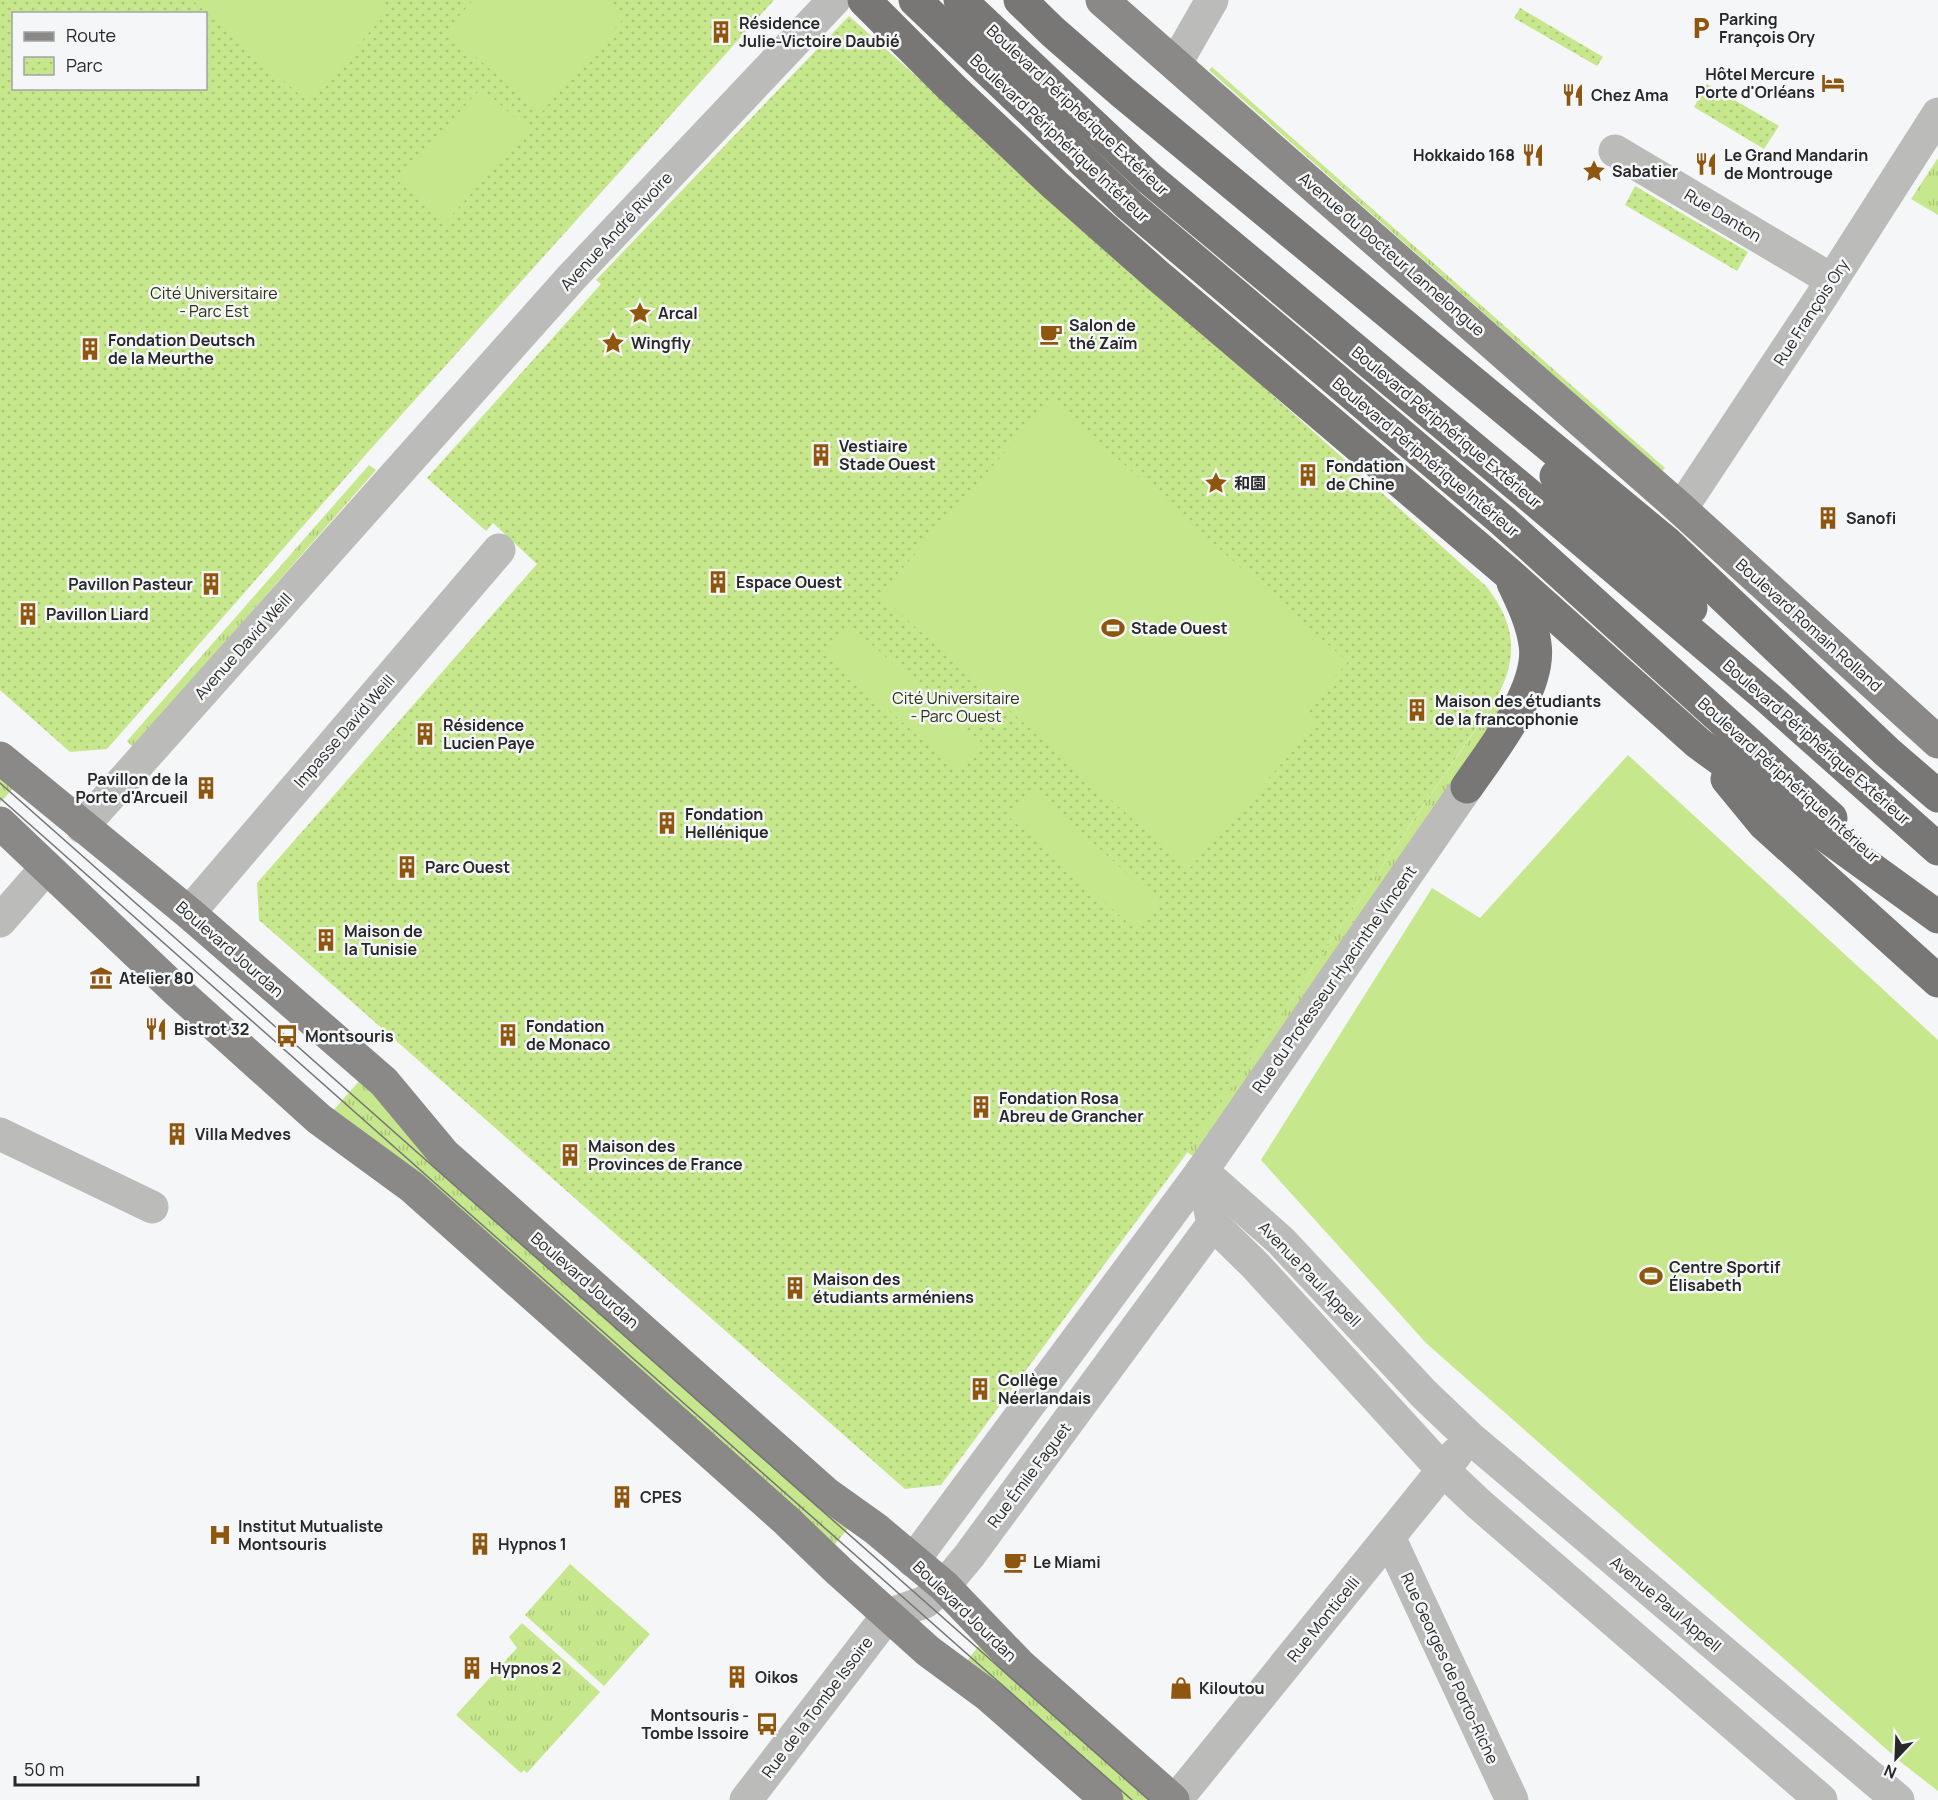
<svg xmlns="http://www.w3.org/2000/svg" width="1938" height="1800" font-family="Manrope,'Noto Sans SC',sans-serif">
	<defs>
		<pattern id="grass-tufts" width="24" height="20" patternUnits="userSpaceOnUse" patternTransform="scale(1.5)"><rect width="24" height="20" fill="#c6e78b"/><path d="M3 7l-1-3M5 7V3M7 7l1-3M15 17l-1-3M17 17v-4M19 17l1-3" fill="none" stroke="#aac678"/></pattern>
		<pattern id="park-dots" width="8" height="8" patternUnits="userSpaceOnUse" patternTransform="scale(1.5)"><rect width="8" height="8" fill="#c6e78b"/><path d="M2 2h.1M6 6h.1" fill="none" stroke="#aac678" stroke-width="1.8" stroke-linecap="round"/></pattern>
	</defs>
	<rect width="100%" height="100%" fill="#f5f6f7"/>
	<!-- grass -->
	<g fill="url(#grass-tufts)">
		<polygon points="1212,67 1665,468 1662,471 1209,70"/>
		<polygon points="1938,158 1938,215 1911,199"/>
		<polygon points="369,465 376,470 133,747 127,741"/>
		<polygon points="1495,701 1505,709 1194,1157 1187,1152"/>
		<polygon points="0,775 14,787 0,803"/>
		<polygon points="362,1078 850,1526 832,1548 329,1115"/>
		<polygon points="570,1564 650,1634 604,1686 525,1615"/>
		<polygon points="522,1623 600,1692 527,1773 524,1770 521,1773 456,1715 517,1648 509,1637"/>
		<polygon points="982,1642 1159,1800 1123,1800 966,1662"/>
	</g>
	<!-- park -->
	<g fill="url(#park-dots)" fill-rule="evenodd">
		<path d="M0,0H774L368,452L107,749L70,752L0,690ZM14,14H206V88H14Z"/>
		<polygon points="1520,8 1603,57 1597,66 1514,18"/>
		<path d="M849,16L1486,586C1516,624 1519,657 1496,699L1184,1157L941,1485L905,1489L259,920L257,883L537,564L493,523L486,531L427,478L601,284L596,280Z"/>
		<polygon points="1707,84 1779,126 1764,149 1694,107"/>
		<polygon points="1635,186 1748,252 1737,271 1625,205"/>
	</g>
	<!-- pitch -->
	<g fill="#c6e78b">
		<polygon points="192,0 381,0 390,9 308,102"/>
		<polygon points="473,0 606,0 625,17 541,113 446,31"/>
		<polygon points="481,88 528,129 445,223 398,181"/>
		<polygon points="1051,400 1348,662 1306,709 1319,721 1189,869 879,595"/>
		<polygon points="851,626 981,742 956,770 826,654"/>
		<polygon points="1628,755 1938,1040 1938,1791 1902,1763 1426,1343 1261,1160 1432,888 1480,918"/>
		<polygon points="1034,790 1160,903 1137,931 1009,817"/>
	</g>
	<g fill="none" stroke-linecap="round" stroke-linejoin="round">
		<!-- minor -->
		<g stroke="#bbbbba" stroke-width="33">
			<polyline points="1176,63 1212,0"/>
			<polyline points="1615,151 1832,280"/>
			<polyline points="1681,509 1820,299 1938,114"/>
			<polyline points="82,827 571,278 834,0"/>
			<polyline points="189,913 499,550"/>
			<polyline points="0,921 46,868"/>
			<polyline points="0,1134 152,1207"/>
			<polyline points="1202,1171 1281,1241 1424,1394 1469,1437 1898,1800"/>
			<polyline points="1202,1171 1213,1224 1255,1265 1443,1470 1479,1504 1821,1800"/>
			<polyline points="1389,1537 1512,1800"/>
			<polyline points="913,1561 1202,1171 1467,787"/>
			<polyline points="746,1800 888,1615 925,1602 944,1586 969,1556 1213,1224"/>
			<polyline points="1176,1800 1456,1454"/>
		</g>
		<!-- major -->
		<g stroke="#8a8988" stroke-width="33">
			<polyline points="1102,0 1681,509 1938,742"/>
			<polyline points="0,758 189,913 384,1082 444,1154 827,1494 876,1529 944,1586 1019,1664 1173,1800"/>
			<polyline points="0,823 177,991 319,1119 412,1187 787,1521 839,1571 928,1651 989,1696 1107,1800"/>
		</g>
		<!-- highway -->
		<g stroke="#797776" stroke-width="33">
			<polyline points="864,0 952,88 1055,185 1157,275 1508,573 1698,743 1938,917"/>
			<polyline points="915,0 1129,205 1503,521 1831,818"/>
			<polyline points="960,0 1149,178 1523,490 1768,698 1938,849"/>
			<polyline points="1020,0 1053,32 1122,92 1667,543 1887,752 1938,796"/>
			<polyline points="1556,476 1691,608"/>
			<polyline points="1727,779 1764,824 1938,981"/>
			<path d="M1467,787C1491,752 1542,689 1535,644C1532,622 1522,602 1513,583"/>
		</g>
		<!-- tram -->
		<g stroke="#747576" stroke-width="1.5">
			<polyline points="0,783 1149,1800"/>
			<polyline points="0,798 1132,1800"/>
		</g>
	</g>
	<!-- icons -->
	<defs>
		<g id="parking-bare" transform="scale(1.8)"><path d="M-3.5-5.5H1a3.5 3.5 0 0 1 0 7H-1V5.5H-3.5ZM-1-3.4V-.6H.8a1.4 1.4 0 0 0 0-2.8Z" fill="#8f5610" stroke="#f5f6f7" stroke-width="2.5" paint-order="stroke"/></g>
		<g id="building-bare" transform="scale(1.8)"><path d="M-4-6H4V6H1V3H-1V6H-4ZM-2.5-4.3h1.7v1.8h-1.7ZM.8-4.3h1.7v1.8H.8ZM-2.5-1h1.7V.8h-1.7ZM.8-1h1.7V.8H.8Z" fill="#8f5610" stroke="#f5f6f7" stroke-width="2.5" paint-order="stroke"/></g>
		<g id="hotel-bare" transform="scale(1.8)"><path d="M-6-4.5h1.5V1H6V5H4.5V3h-9V5H-6ZM-4 0a1.8 1.8 0 1 1 3.6 0ZM.5 0V-2.5h3Q6-2.5 6 0Z" fill="#8f5610" stroke="#f5f6f7" stroke-width="2.5" paint-order="stroke"/></g>
		<g id="restaurant-bare" transform="scale(1.8)"><path d="M-5-6h1v4h1v-4h1v4h1v-4h1v5L-1.5 .5V6h-2V.5L-5-1ZM5-6V6H3V1.5H1.5Q1.5-4 5-6Z" fill="#8f5610" stroke="#f5f6f7" stroke-width="2.5" paint-order="stroke"/></g>
		<g id="sight-bare" transform="scale(1.8)"><path d="M0-6L1.8-2.2L6-1.7L2.9 1.2L3.7 5.4L0 3.3L-3.7 5.4L-2.9 1.2L-6-1.7L-1.8-2.2Z" fill="#8f5610" stroke="#f5f6f7" stroke-width="2.5" paint-order="stroke"/></g>
		<g id="cafe-bare" transform="scale(1.8)"><path d="M-5.5-4.5H6V0H3Q3 3.5 0 3.5H-2.5Q-5.5 3.5-5.5 0ZM3-3.2v2h1.7v-2ZM-6 4.5H4V6H-6Z" fill="#8f5610" stroke="#f5f6f7" stroke-width="2.5" paint-order="stroke"/></g>
		<g id="stadium-bare" transform="scale(1.8)"><path d="M0-5a6.5 5 0 1 0 0 10a6.5 5 0 1 0 0-10ZM-3.5-1.8h7v3.6h-7Z" fill="#8f5610" stroke="#f5f6f7" stroke-width="2.5" paint-order="stroke"/></g>
		<g id="museum-bare" transform="scale(1.8)"><path d="M0-6L6-3V-2H-6V-3ZM-5-1h2V3h-2ZM-1-1h2V3h-2ZM3-1h2V3H3ZM-6 4H6V6H-6Z" fill="#8f5610" stroke="#f5f6f7" stroke-width="2.5" paint-order="stroke"/></g>
		<g id="bus-bare" transform="scale(1.8)"><path d="M-5-6H5V4H4V6H2V4H-2V6H-4V4H-5ZM-3.5-4V0h7V-4ZM-3.5 1.2v1.5H-2V1.2ZM2 1.2v1.5H3.5V1.2Z" fill="#8f5610" stroke="#f5f6f7" stroke-width="2.5" paint-order="stroke"/></g>
		<g id="hospital-bare" transform="scale(1.8)"><path d="M-5-5h3v3.5h4V-5h3V5h-3V1.5h-4V5h-3Z" fill="#8f5610" stroke="#f5f6f7" stroke-width="2.5" paint-order="stroke"/></g>
		<g id="shop-bare" transform="scale(1.8)"><path d="M-5-2.5h2.3a2.7 3.5 0 0 1 5.4 0H5L5.5 6h-11ZM-1.5-2.5h3a1.5 2.3 0 0 0-3 0Z" fill="#8f5610" stroke="#f5f6f7" stroke-width="2.5" paint-order="stroke"/></g>
	</defs>
	<g fill-rule="evenodd">
		<use href="#parking-bare" x="1701" y="28"/>
		<use href="#building-bare" x="721" y="32"/>
		<use href="#hotel-bare" x="1833" y="83"/>
		<use href="#restaurant-bare" x="1573" y="95"/>
		<use href="#restaurant-bare" x="1533" y="155"/>
		<use href="#restaurant-bare" x="1706" y="164"/>
		<use href="#sight-bare" x="1594" y="171"/>
		<use href="#sight-bare" x="640" y="313"/>
		<use href="#cafe-bare" x="1051" y="334"/>
		<use href="#sight-bare" x="613" y="343"/>
		<use href="#building-bare" x="90" y="349"/>
		<use href="#building-bare" x="821" y="455"/>
		<use href="#building-bare" x="1308" y="475"/>
		<use href="#sight-bare" x="1216" y="483"/>
		<use href="#building-bare" x="1828" y="518"/>
		<use href="#building-bare" x="718" y="582"/>
		<use href="#building-bare" x="211" y="584"/>
		<use href="#building-bare" x="28" y="614"/>
		<use href="#stadium-bare" x="1113" y="628"/>
		<use href="#building-bare" x="1417" y="710"/>
		<use href="#building-bare" x="425" y="734"/>
		<use href="#building-bare" x="206" y="788"/>
		<use href="#building-bare" x="667" y="823"/>
		<use href="#building-bare" x="407" y="867"/>
		<use href="#building-bare" x="326" y="940"/>
		<use href="#museum-bare" x="101" y="978"/>
		<use href="#restaurant-bare" x="156" y="1029"/>
		<use href="#building-bare" x="508" y="1035"/>
		<use href="#bus-bare" x="287" y="1036"/>
		<use href="#building-bare" x="981" y="1107"/>
		<use href="#building-bare" x="177" y="1134"/>
		<use href="#building-bare" x="570" y="1155"/>
		<use href="#stadium-bare" x="1651" y="1276"/>
		<use href="#building-bare" x="795" y="1288"/>
		<use href="#building-bare" x="980" y="1389"/>
		<use href="#building-bare" x="622" y="1497"/>
		<use href="#hospital-bare" x="220" y="1535"/>
		<use href="#building-bare" x="480" y="1544"/>
		<use href="#cafe-bare" x="1015" y="1562"/>
		<use href="#building-bare" x="472" y="1668"/>
		<use href="#building-bare" x="737" y="1677"/>
		<use href="#shop-bare" x="1181" y="1688"/>
		<use href="#bus-bare" x="767" y="1724"/>
	</g>
	<g text-anchor="middle" dominant-baseline="central" stroke-width="5" stroke-linejoin="round" paint-order="stroke">
		<!-- poi labels -->
		<g font-size="16" font-weight="bold" fill="#282829" stroke="#f5f6f7" text-anchor="start">
			<text x="1719" y="19">Parking<tspan x="1719" dy="18">François Ory</tspan></text>
			<text x="739" y="23">Résidence<tspan x="739" dy="18">Julie-Victoire Daubié</tspan></text>
			<text x="1815" y="74" text-anchor="end">Hôtel Mercure<tspan x="1815" dy="18">Porte d'Orléans</tspan></text>
			<text x="1591" y="95">Chez Ama</text>
			<text x="1515" y="155" text-anchor="end">Hokkaido 168</text>
			<text x="1724" y="155">Le Grand Mandarin<tspan x="1724" dy="18">de Montrouge</tspan></text>
			<text x="1612" y="171">Sabatier</text>
			<text x="658" y="313">Arcal</text>
			<text x="1069" y="325">Salon de<tspan x="1069" dy="18">thé Zaïm</tspan></text>
			<text x="108" y="340">Fondation Deutsch<tspan x="108" dy="18">de la Meurthe</tspan></text>
			<text x="631" y="343">Wingfly</text>
			<text x="839" y="446">Vestiaire<tspan x="839" dy="18">Stade Ouest</tspan></text>
			<text x="1326" y="466">Fondation<tspan x="1326" dy="18">de Chine</tspan></text>
			<text x="1234" y="483">和園</text>
			<text x="1846" y="518">Sanofi</text>
			<text x="736" y="582">Espace Ouest</text>
			<text x="193" y="584" text-anchor="end">Pavillon Pasteur</text>
			<text x="46" y="614">Pavillon Liard</text>
			<text x="1131" y="628">Stade Ouest</text>
			<text x="1435" y="701">Maison des étudiants<tspan x="1435" dy="18">de la francophonie</tspan></text>
			<text x="443" y="725">Résidence<tspan x="443" dy="18">Lucien Paye</tspan></text>
			<text x="188" y="779" text-anchor="end">Pavillon de la<tspan x="188" dy="18">Porte d'Arcueil</tspan></text>
			<text x="685" y="814">Fondation<tspan x="685" dy="18">Hellénique</tspan></text>
			<text x="425" y="867">Parc Ouest</text>
			<text x="344" y="931">Maison de<tspan x="344" dy="18">la Tunisie</tspan></text>
			<text x="119" y="978">Atelier 80</text>
			<text x="526" y="1026">Fondation<tspan x="526" dy="18">de Monaco</tspan></text>
			<text x="174" y="1029">Bistrot 32</text>
			<text x="305" y="1036">Montsouris</text>
			<text x="999" y="1098">Fondation Rosa<tspan x="999" dy="18">Abreu de Grancher</tspan></text>
			<text x="195" y="1134">Villa Medves</text>
			<text x="588" y="1146">Maison des<tspan x="588" dy="18">Provinces de France</tspan></text>
			<text x="1669" y="1267">Centre Sportif<tspan x="1669" dy="18">Élisabeth</tspan></text>
			<text x="813" y="1279">Maison des<tspan x="813" dy="18">étudiants arméniens</tspan></text>
			<text x="998" y="1380">Collège<tspan x="998" dy="18">Néerlandais</tspan></text>
			<text x="640" y="1497">CPES</text>
			<text x="238" y="1526">Institut Mutualiste<tspan x="238" dy="18">Montsouris</tspan></text>
			<text x="498" y="1544">Hypnos 1</text>
			<text x="1033" y="1562">Le Miami</text>
			<text x="490" y="1668">Hypnos 2</text>
			<text x="755" y="1677">Oikos</text>
			<text x="1199" y="1688">Kiloutou</text>
			<text x="749" y="1715" text-anchor="end">Montsouris -<tspan x="749" dy="18">Tombe Issoire</tspan></text>
		</g>
		<!-- street labels -->
		<g font-size="16" fill="#282829" stroke="#f5f6f7">
			<text transform="translate(1078 110) rotate(43)">Boulevard Périphérique Extérieur</text>
			<text transform="translate(1060 138) rotate(43)">Boulevard Périphérique Intérieur</text>
			<text transform="translate(1723 215) rotate(31)">Rue Danton</text>
			<text transform="translate(616 231) rotate(-47)">Avenue André Rivoire</text>
			<text transform="translate(1392 254) rotate(41)">Avenue du Docteur Lannelongue</text>
			<text transform="translate(1811 312) rotate(-57)">Rue François Ory</text>
			<text transform="translate(1447 427) rotate(40)">Boulevard Périphérique Extérieur</text>
			<text transform="translate(1426 457) rotate(40)">Boulevard Périphérique Intérieur</text>
			<text transform="translate(1809 625) rotate(42)">Boulevard Romain Rolland</text>
			<text transform="translate(243 646) rotate(-48)">Avenue David Weill</text>
			<text transform="translate(344 731) rotate(-49)">Impasse David Weill</text>
			<text transform="translate(1817 742) rotate(41)">Boulevard Périphérique Extérieur</text>
			<text transform="translate(1789 780) rotate(42)">Boulevard Périphérique Intérieur</text>
			<text transform="translate(230 949) rotate(41)">Boulevard Jourdan</text>
			<text transform="translate(1334 979) rotate(-55)">Rue du Professeur Hyacinthe Vincent</text>
			<text transform="translate(1310 1274) rotate(46)">Avenue Paul Appell</text>
			<text transform="translate(585 1280) rotate(41)">Boulevard Jourdan</text>
			<text transform="translate(1029 1475) rotate(-53)">Rue Émile Faguet</text>
			<text transform="translate(1666 1604) rotate(40)">Avenue Paul Appell</text>
			<text transform="translate(965 1611) rotate(44)">Boulevard Jourdan</text>
			<text transform="translate(1323 1619) rotate(-51)">Rue Monticelli</text>
			<text transform="translate(1450 1668) rotate(65)">Rue Georges de Porto-Riche</text>
			<text transform="translate(817 1707) rotate(-53)">Rue de la Tombe Issoire</text>
		</g>
		<!-- park labels -->
		<g font-size="16" fill="#29350e" stroke="#f5f6f7">
			<text x="214" y="293">Cité Universitaire<tspan x="214" dy="18">- Parc Est</tspan></text>
			<text x="956" y="698">Cité Universitaire<tspan x="956" dy="18">- Parc Ouest</tspan></text>
		</g>
	</g>
	<!-- legend -->
	<rect x="12" y="12" width="195" height="78" fill="#f5f6f7" stroke="#a3a4a5" stroke-width="1.5"/>
	<rect x="24" y="32" width="30" height="9" fill="#8a8988" stroke="#a3a4a5" stroke-width="1.5"/>
	<text x="66" y="42" font-size="18" fill="#282829">Route</text>
	<rect x="24" y="57" width="30" height="18" fill="url(#park-dots)" stroke="#a3a4a5" stroke-width="1.5"/>
	<text x="66" y="72" font-size="18" fill="#282829">Parc</text>
	<!-- north arrow -->
	<g transform="translate(1896 1758) rotate(203)" stroke="#f5f6f7" stroke-width="4.5" paint-order="stroke">
	<path d="M0-4.5L10 22L0 15L-10 22Z" fill="#282829"/>
	<text y="-9" font-size="16" font-weight="bold" text-anchor="middle" fill="#282829">N</text>
	</g>
	<!-- scale -->
	<path d="M15 1776v9h183v-9" fill="none" stroke="#282829" stroke-width="3"/>
	<text x="24" y="1776" font-size="18" fill="#282829" stroke="#f5f6f7" stroke-width="4.5" paint-order="stroke">50 m</text>
</svg>
